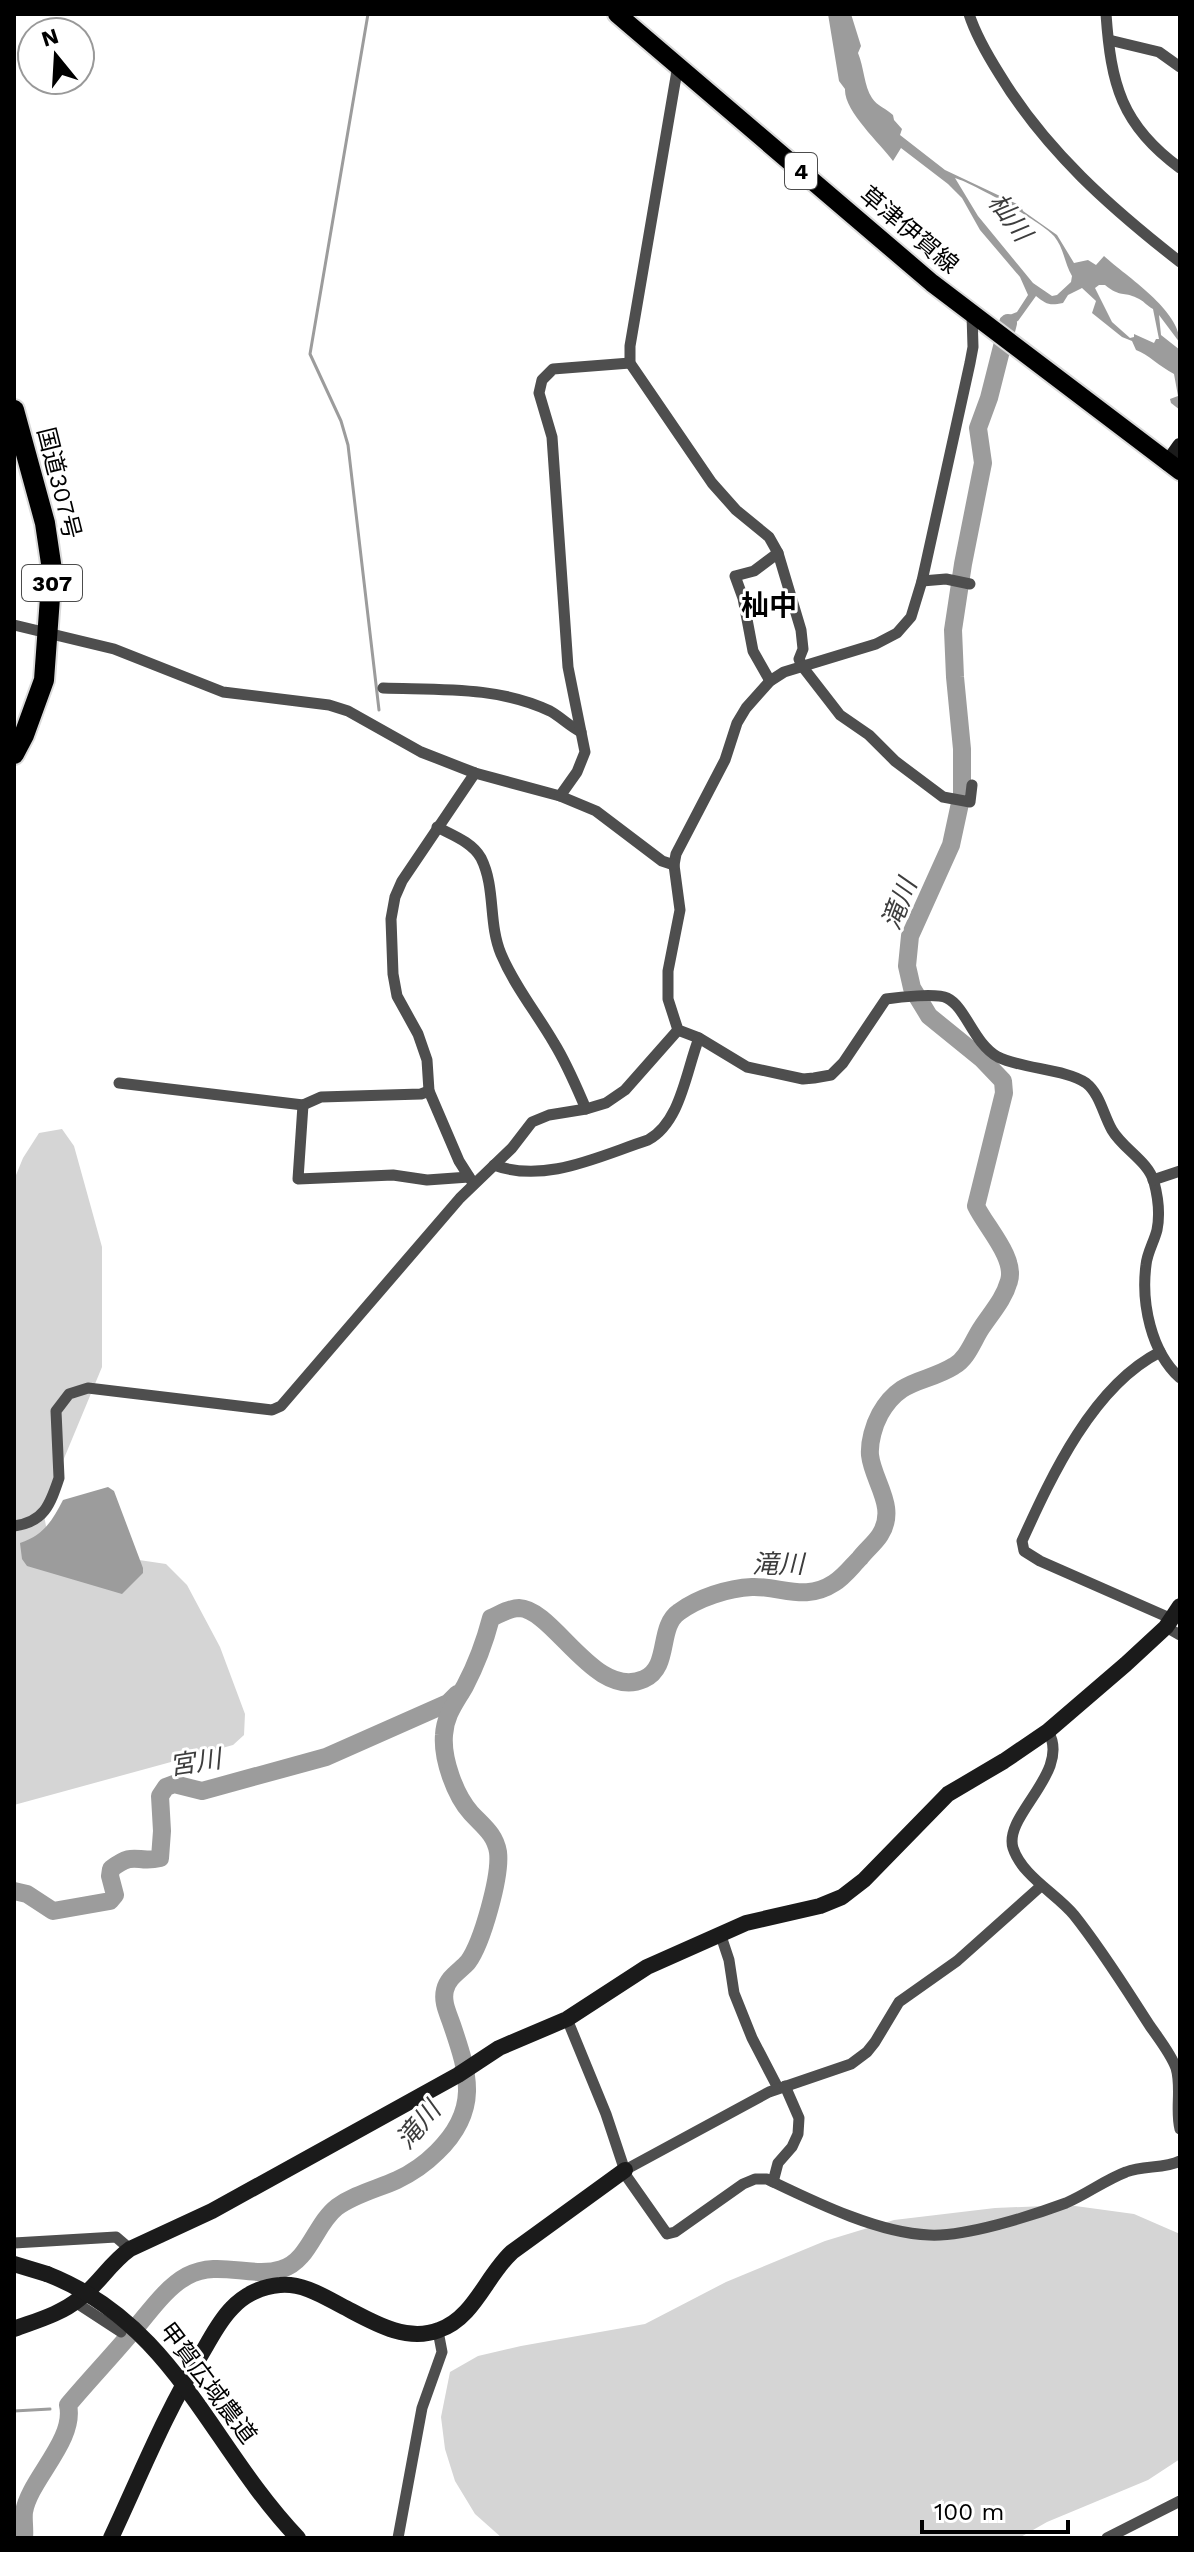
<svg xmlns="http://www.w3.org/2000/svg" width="1194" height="2552" font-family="'Work Sans','Noto Sans JP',sans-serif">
	<rect width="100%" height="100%" fill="#fff"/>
	<!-- green -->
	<g fill="#d5d5d5">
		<polygon points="62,1129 74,1146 102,1247 102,1367 43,1509 47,1532 112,1556 166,1564 187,1585 220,1647 245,1714 244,1735 233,1745 14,1805 14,1180 23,1158 39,1133"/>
		<polygon points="1068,2205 1134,2214 1180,2234 1180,2459 1148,2480 1047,2522 1019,2538 502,2538 475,2514 455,2481 445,2449 441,2417 450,2372 478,2356 521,2346 645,2324 726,2282 825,2241 894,2220 995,2208"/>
	</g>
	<!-- water -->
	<g fill="#9c9c9c" fill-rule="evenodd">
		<path d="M828,14H851L861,46L858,53C864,67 864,86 872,98C877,106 887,109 893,115L894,120L902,129L900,135L945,170L1021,206L1023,211L1057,235L1074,263L1088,260L1096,265L1104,256C1127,277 1180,310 1180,343L1159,315L1161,335L1180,350V410L1171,403L1170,399L1178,396L1174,374C1160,367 1148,354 1136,350L1132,341L1122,337L1092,313L1096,301L1082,288L1068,295L1063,303C1049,306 1046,304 1036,296L1018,321L1011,324L1004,351L1000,343L1007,316L1017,312L1028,295L1020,277L980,230L962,198L948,184L901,148L893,161C880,143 844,111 845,89L839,81ZM955,178C973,183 1043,223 1054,236C1064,248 1065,265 1072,276L1071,282L1057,295L1052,296L1033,283L978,216ZM1105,285C1121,298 1123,291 1137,298C1143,300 1147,306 1153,309L1159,339H1156L1154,343L1134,334V337L1130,338L1112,322L1095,288L1099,285Z"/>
		<path d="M108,1487L114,1491L143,1568V1573L122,1594L27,1566L22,1559L20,1543C44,1535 52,1521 63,1500Z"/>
	</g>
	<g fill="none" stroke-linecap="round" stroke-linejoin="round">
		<!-- stream -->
		<g stroke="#9c9c9c" stroke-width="3">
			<polyline points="368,14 310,354 341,421 348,445 379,710"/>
			<polyline points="14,2411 50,2409"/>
		</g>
		<!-- river -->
		<g stroke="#9c9c9c" stroke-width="18">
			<path d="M14,1891L27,1894L53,1911L110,1901L115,1895L110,1876L111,1869C136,1850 136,1864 160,1858L162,1831L160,1796L166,1787L174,1784L202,1791L326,1757L448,1703L457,1694"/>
			<path d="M24,2538C25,2529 23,2520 24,2512C29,2480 76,2440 68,2405C89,2380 111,2357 132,2332C148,2314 165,2288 187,2276C219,2259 251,2279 282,2269C309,2261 315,2224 337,2207C355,2194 377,2189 397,2180C412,2173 425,2164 437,2152C480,2110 469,2075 452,2025C448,2013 442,2002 445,1990C448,1977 460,1971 468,1962C482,1943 501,1876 498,1852C495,1834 483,1826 471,1813C455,1795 442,1759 444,1735C445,1715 456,1702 465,1686C476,1665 485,1641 491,1618C500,1614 509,1608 519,1608C554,1609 595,1701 644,1679C671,1667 657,1627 679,1612C698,1598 728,1588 752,1587C782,1586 805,1602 834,1583C844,1577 852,1566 860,1558C866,1550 875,1543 880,1535C898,1507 873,1482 870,1455C869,1442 874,1425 880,1414C901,1377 925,1384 954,1366C968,1358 973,1340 982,1327C992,1312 1004,1299 1009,1281C1016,1258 986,1227 976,1206L1004,1093L1003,1081L982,1059L929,1016L912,988L907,966L910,936L951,845L962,794V749L955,677L953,630L963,564L983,463L978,428L989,398L1008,323"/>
		</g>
		<!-- primary casing -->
		<g stroke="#dbdbdb" stroke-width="22">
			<polyline id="primary" points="617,14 932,283 1180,471"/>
		</g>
		<!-- highway casing -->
		<g stroke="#dbdbdb" stroke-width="24">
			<polyline id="highway" points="14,410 45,523 52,570 44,680 24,735 14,754"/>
		</g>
		<!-- street -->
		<g stroke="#4e4e4e" stroke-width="11">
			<path d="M969,14C976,36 988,56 1000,75C1046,151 1111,208 1180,262"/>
			<path d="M1106,14C1111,84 1121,125 1180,168"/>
			<polyline points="1109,40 1159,52 1180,67"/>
			<polyline points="678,65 630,346 630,363 712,483 736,510 769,537 778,553 801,630 803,649 799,659 802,666 840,715 869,735 895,761 943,797 970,802 972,785"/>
			<path d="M972,314L973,347L970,363L922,581L911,617L897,633L876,644L784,672L770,681L746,708L737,723L725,760L676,854L674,865L680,910L668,971V999L678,1030L699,1038L747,1067L803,1079L814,1078L831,1075L843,1063L886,999C899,997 937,993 947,998C966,1007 973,1043 998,1057C1022,1069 1066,1069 1086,1083C1100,1094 1103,1114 1112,1130C1123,1149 1148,1161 1154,1182C1158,1197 1160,1215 1157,1230C1154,1242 1147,1253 1146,1265C1141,1303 1151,1352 1180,1378"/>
			<polyline points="922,581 946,579 970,584"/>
			<polyline points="14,625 114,649 223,692 329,705 348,711 421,752 475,773 560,796 596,811 662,861 674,865"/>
			<polyline points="770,681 753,651 743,598 735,576 754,571 778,553"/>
			<path d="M383,688C438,690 498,686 550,711C561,717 569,726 581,732"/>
			<polyline points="560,796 577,772 585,752 568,667 552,437 539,393 542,380 553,369 630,363"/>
			<path d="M437,827C452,835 472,842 481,858C496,888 488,923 501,954C515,987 536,1012 554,1043C567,1064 576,1086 586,1109"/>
			<polyline points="119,1083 303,1105 321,1097 421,1094 429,1091"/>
			<polyline points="303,1105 298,1179 393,1175 427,1180 469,1177"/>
			<path d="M494,1165C545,1184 599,1156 648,1140C681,1122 686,1071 699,1038"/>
			<polyline points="1153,1180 1180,1171"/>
			<polyline points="473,1183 459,1161 429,1091 427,1060 418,1034 397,996 393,974 391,919 395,897 402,881 475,773"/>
			<path d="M1160,1352C1093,1386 1052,1475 1022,1541L1024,1551L1040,1561L1172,1619"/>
			<path d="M14,1526C44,1522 50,1505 59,1478L56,1411L69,1394L88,1388L272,1410L281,1406L460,1198L512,1148L532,1122L549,1115L586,1109L606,1103L625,1090L678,1030"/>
			<polyline points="1166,1627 1180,1635"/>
			<path d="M1048,1731C1072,1772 1003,1815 1013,1848C1022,1876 1057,1894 1074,1915C1102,1950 1126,1989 1150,2026C1159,2039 1171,2054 1176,2068C1182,2088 1175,2110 1180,2129"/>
			<polyline points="720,1933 729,1960 734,1993 752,2038 778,2088"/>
			<path d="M567,2019L606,2114L627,2177L667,2234L675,2232L743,2184L755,2179H767C813,2201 877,2233 929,2235C965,2237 1031,2216 1066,2203C1087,2194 1105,2180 1126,2172C1143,2165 1164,2169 1180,2161"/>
			<polyline points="625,2170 769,2092 851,2064 867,2052 875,2042 899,2002 957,1961 1041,1886"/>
			<polyline points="773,2182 778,2163 792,2147 798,2134 799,2118 785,2086"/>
			<polyline points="14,2243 116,2237 130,2249"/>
			<polyline points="75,2302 121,2332"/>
			<polyline points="398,2538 422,2408 442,2352 438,2331"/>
			<polyline points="1107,2538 1180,2501"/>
		</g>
		<!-- secondary -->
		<g stroke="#1b1b1b" stroke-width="16">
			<polyline points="1168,463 1180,446"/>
			<polyline points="14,2264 47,2274"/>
			<path d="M14,2329C35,2321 61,2314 79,2299C98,2285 110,2263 130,2249L212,2211L458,2075L499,2048L567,2019L647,1967L746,1923L820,1906L842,1897L864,1880L948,1794L1004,1761L1048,1731L1126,1664L1166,1627L1180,1606"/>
			<path d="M111,2538C140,2476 166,2411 202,2353C211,2338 219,2321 232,2308C244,2295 262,2286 280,2285C303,2283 323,2296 342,2306C371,2321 405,2343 439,2330C474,2318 486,2276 512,2252L625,2170"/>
		</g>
		<!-- primary -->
		<use href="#primary" stroke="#000" stroke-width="18"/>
		<!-- highway -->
		<use href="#highway" stroke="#000" stroke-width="20"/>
		<!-- secondary-bridge -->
		<path stroke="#1b1b1b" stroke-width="16" d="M47,2274C175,2324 210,2446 298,2538"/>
	</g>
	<g text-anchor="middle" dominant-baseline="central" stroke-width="6" stroke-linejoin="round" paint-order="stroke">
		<!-- shield labels -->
		<g fill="#fff" stroke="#4c4c4c" stroke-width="2">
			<rect x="785" y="153" width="32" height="36" rx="6"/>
			<rect x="22" y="565" width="60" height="36" rx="6"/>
		</g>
		<g font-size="22" font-weight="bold" fill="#000">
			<text x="801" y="171">4</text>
			<text x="52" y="583">307</text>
		</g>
		<!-- street labels -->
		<g font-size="24" fill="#000" stroke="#fff">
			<text transform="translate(909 230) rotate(40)">草津伊賀線</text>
			<text transform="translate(59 483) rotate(76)">国道307号</text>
			<text transform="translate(208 2383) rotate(53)">甲賀広域農道</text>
		</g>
		<!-- water labels -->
		<g font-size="26" font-style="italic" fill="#3d3d3d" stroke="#fff">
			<text transform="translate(1010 217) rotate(53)">杣川</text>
			<text transform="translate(899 904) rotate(-69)">滝川</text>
			<text x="778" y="1564">滝川</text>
			<text transform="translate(195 1762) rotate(-9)">宮川</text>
			<text transform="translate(418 2125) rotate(-50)">滝川</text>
		</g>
		<!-- quarter labels -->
		<g font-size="28" font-weight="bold" fill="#000" stroke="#fff">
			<text x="769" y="605">杣中</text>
		</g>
	</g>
	<!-- border -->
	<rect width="1194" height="2552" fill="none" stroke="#000000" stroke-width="32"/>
	<!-- north arrow -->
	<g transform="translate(56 56) rotate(342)"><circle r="38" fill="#ffffff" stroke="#999999" stroke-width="2"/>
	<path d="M0-6L14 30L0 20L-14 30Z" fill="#000000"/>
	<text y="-12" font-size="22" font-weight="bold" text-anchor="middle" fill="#000000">N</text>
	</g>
	<!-- scale -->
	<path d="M922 2520v12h146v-12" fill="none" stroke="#000000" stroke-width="4"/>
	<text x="934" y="2520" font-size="24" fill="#000000" stroke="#ffffff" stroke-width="6" paint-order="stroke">100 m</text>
</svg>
